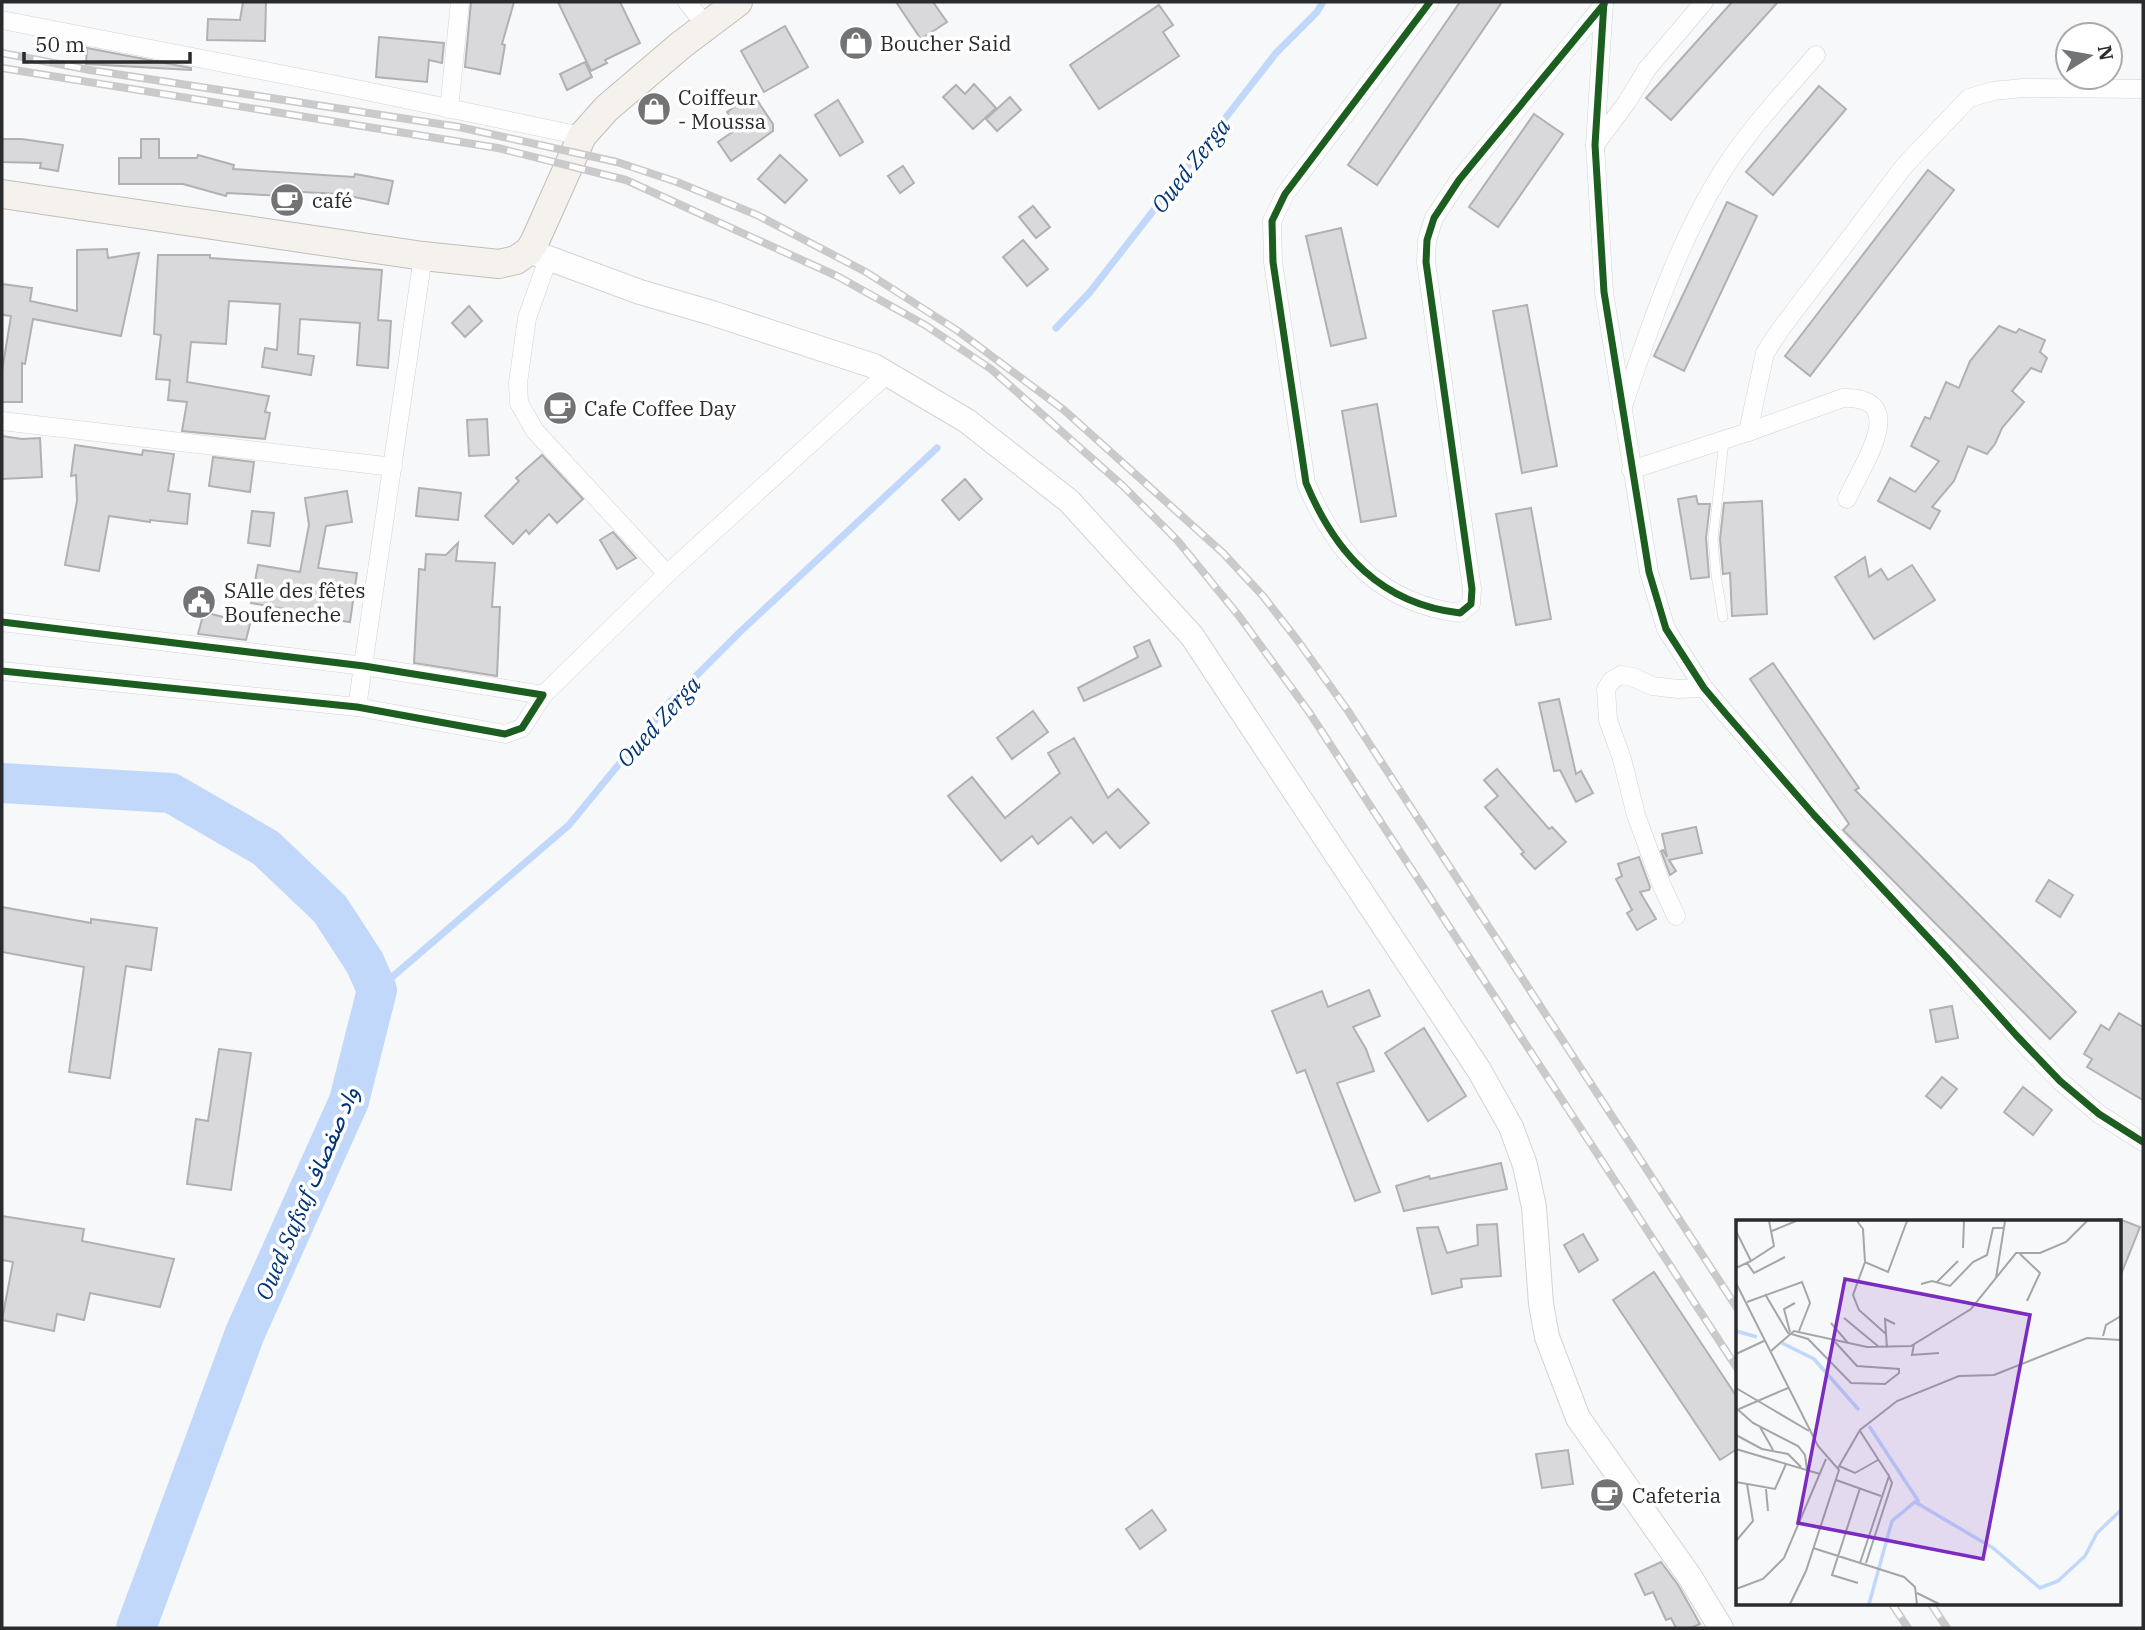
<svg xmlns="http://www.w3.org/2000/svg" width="2145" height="1630" font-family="'IBM Plex Serif',Vazirmatn,serif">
	<rect width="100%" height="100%" fill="#f6f8fa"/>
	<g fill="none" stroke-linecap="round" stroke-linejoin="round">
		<!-- stream -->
		<g stroke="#c1d8fb" stroke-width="7">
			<polyline points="1056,328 1090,292 1276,53 1317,12 1323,2"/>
			<polyline points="377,990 569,825 670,702 741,631 937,448"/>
		</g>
		<!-- river -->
		<polyline stroke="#c1d8fb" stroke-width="40" points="2,783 171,793 266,848 330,909 365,963 377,990 349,1101 245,1333 136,1628"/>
	</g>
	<!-- building -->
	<g fill="#d9d9db" stroke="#b1b1b3" stroke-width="2">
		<polygon points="243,2 266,2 265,41 207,40 208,19 240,20"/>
		<polygon points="471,2 514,2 502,44 505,45 500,74 465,67"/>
		<polygon points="558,2 620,2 640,43 605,60 607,63 591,71"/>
		<polygon points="896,2 933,2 947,22 921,39"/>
		<polygon points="1460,2 1502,2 1377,185 1348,165"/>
		<polygon points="1732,2 1778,2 1671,120 1646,98"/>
		<polygon points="1159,5 1173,25 1163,32 1179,56 1099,109 1070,65"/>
		<polygon points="785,26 808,67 764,92 741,51"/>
		<polygon points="379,37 444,43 442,63 429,60 427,82 376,77"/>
		<polygon points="87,48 191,68 191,70 86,64"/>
		<polygon points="585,62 592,77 567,90 560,74"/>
		<polygon points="974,84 996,108 973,129 943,97 956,85 965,94"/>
		<polygon points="1819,86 1846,109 1773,195 1746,172"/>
		<polygon points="753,94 773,124 773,131 731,161 718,142 738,128 727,112"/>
		<polygon points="1010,97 1021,110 997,131 986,119"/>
		<polygon points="838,100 863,142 840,156 815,115"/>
		<polygon points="1534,114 1563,134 1498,227 1469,207"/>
		<polygon points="2,139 22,139 63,145 58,171 40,168 41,163 2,162"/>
		<polygon points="141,139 159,139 159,158 197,158 198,155 234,165 233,169 354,177 355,174 393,181 388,204 340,194 283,191 283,196 227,193 226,196 183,184 119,184 119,158 141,158"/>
		<polygon points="780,155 807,180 785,203 758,179"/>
		<polygon points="903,166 914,183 900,193 888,176"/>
		<polygon points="1928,170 1954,190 1810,376 1785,356"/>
		<polygon points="1727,202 1757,216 1684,371 1654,356"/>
		<polygon points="1033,206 1050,227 1036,238 1019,217"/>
		<polygon points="1341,228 1366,338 1331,346 1306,236"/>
		<polygon points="1023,240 1048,269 1027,286 1003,257"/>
		<polygon points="107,249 108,258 139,253 121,336 33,319 25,364 22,363 22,402 2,402 2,371 11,316 4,315 2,313 2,284 32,288 30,301 77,311 77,250"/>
		<polygon points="158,255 210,255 210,258 382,270 378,320 391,321 388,368 357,365 360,323 300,319 298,354 314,356 311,375 262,367 265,348 277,350 280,304 229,301 226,344 191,342 187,382 269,396 265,412 270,413 265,439 182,431 187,402 168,400 170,380 156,379 161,335 154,334"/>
		<polygon points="1527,305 1557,466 1522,473 1493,311"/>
		<polygon points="469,306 482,321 465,337 452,323"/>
		<polygon points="1999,326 2016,333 2019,329 2045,340 2040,352 2047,358 2041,372 2031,368 2012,391 2024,402 2002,428 1995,444 1987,454 1968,446 1954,481 1932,507 1940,511 1930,529 1878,501 1890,478 1915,492 1939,461 1911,446 1925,417 1930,419 1946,382 1959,388 1970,361"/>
		<polygon points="1377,404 1396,516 1361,522 1342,411"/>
		<polygon points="487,419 489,455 469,456 467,420"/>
		<polygon points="2,436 22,439 40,438 42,477 2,479"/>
		<polygon points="75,445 142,455 143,450 174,454 168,491 190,494 187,524 150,520 150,522 109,516 99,571 65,565 77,501 76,475 71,476"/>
		<polygon points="542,455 583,499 557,523 549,514 529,534 526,530 513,544 485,516 519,481 516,478"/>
		<polygon points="213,457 254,462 250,492 209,486"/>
		<polygon points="965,479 982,499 959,520 942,500"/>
		<polygon points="419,488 461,493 458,520 416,516"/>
		<polygon points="347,491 352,522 326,526 318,568 357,573 350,622 314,617 314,614 251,603 258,565 300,572 309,525 305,498"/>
		<polygon points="1696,496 1698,504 1710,504 1706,538 1709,577 1691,579 1678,499"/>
		<polygon points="1762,501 1767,614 1732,616 1730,573 1723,574 1720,539 1724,503"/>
		<polygon points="1531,508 1551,619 1516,625 1496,514"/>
		<polygon points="252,511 274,513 270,546 248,543"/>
		<polygon points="613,532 636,558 617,569 600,540"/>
		<polygon points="458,543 456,561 495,563 492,607 500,607 497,676 414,663 419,569 425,570 426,554 446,555"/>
		<polygon points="1865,557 1869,577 1881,569 1888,580 1912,565 1935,600 1874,639 1835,577"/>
		<polygon points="204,612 250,624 246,640 198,634"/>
		<polygon points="1149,640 1161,666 1084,701 1078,688 1138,657 1134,647"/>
		<polygon points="1773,663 1859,788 1855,790 2076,1012 2050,1039 1843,830 1849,824 1750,679"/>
		<polygon points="1559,699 1576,774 1581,771 1593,793 1576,802 1560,770 1554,771 1539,703"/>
		<polygon points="1033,711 1048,732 1012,759 997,738"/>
		<polygon points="1074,738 1108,798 1118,789 1149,823 1120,848 1106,832 1093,843 1071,817 1038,844 1032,836 1001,861 948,796 972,777 1005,818 1060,773 1048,753"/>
		<polygon points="1497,769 1549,829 1552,827 1566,842 1535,869 1521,854 1524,852 1485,807 1498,796 1484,780"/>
		<polygon points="1696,827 1702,853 1669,860 1676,871 1670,875 1661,851 1663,850 1667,857 1662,834"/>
		<polygon points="1639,857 1650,887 1649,890 1640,892 1656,919 1637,930 1627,913 1632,910 1616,879 1622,876 1618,864"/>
		<polygon points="2049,880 2073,895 2060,917 2036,901"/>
		<polygon points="2,907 91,923 91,919 157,928 151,970 126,966 110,1078 69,1072 84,967 2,952"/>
		<polygon points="1369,990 1380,1016 1353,1027 1366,1049 1374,1071 1337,1083 1380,1192 1355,1201 1305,1070 1297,1073 1272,1011 1322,991 1328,1007"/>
		<polygon points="1952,1006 1958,1038 1936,1042 1930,1010"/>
		<polygon points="2119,1013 2143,1027 2143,1100 2087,1067 2092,1059 2084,1054 2101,1025 2109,1030"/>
		<polygon points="1424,1028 1466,1096 1428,1121 1385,1053"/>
		<polygon points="219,1049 251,1053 231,1190 187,1184 196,1119 208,1121"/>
		<polygon points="1942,1077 1957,1089 1941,1108 1926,1096"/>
		<polygon points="2023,1087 2052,1110 2033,1135 2004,1112"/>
		<polygon points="1501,1163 1507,1189 1404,1211 1396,1186 1429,1176 1430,1179"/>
		<polygon points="2,1216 84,1229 82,1241 174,1259 160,1307 90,1293 84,1320 57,1314 54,1331 2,1320 13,1262 2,1260"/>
		<polygon points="2119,1219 2140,1227 2120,1277 2119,1277"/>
		<polygon points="1497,1224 1501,1276 1461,1279 1462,1287 1432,1294 1417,1228 1438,1227 1447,1253 1478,1245 1477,1225"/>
		<polygon points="1583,1234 1598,1260 1579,1272 1564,1245"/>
		<polygon points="1654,1272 1737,1397 1737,1449 1720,1460 1613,1300"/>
		<polygon points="1568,1450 1573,1484 1542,1488 1536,1454"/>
		<polygon points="1152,1510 1166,1530 1140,1549 1126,1529"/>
		<polygon points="1661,1562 1678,1585 1700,1624 1691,1628 1676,1628 1671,1618 1666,1620 1653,1592 1645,1595 1635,1574"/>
	</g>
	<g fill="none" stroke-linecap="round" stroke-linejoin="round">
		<!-- service casing -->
		<g stroke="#d2d3d5" stroke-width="10">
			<polyline id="service" points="1723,617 1716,575 1713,539 1724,441"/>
		</g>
		<!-- minor casing -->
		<g stroke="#d2d3d5" stroke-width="19">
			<g id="minor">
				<polyline points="687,2 706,26"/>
				<path d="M1430,2L1285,194L1272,221L1273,262L1306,483C1335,553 1381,604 1460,613L1471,604L1472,589L1426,262L1427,240L1434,218L1459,180L1604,4"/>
				<polyline points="1604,2 1595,145 1604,292 1649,572 1666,629 1704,688 1726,714 1814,815 1949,960 2016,1035 2060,1081 2099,1114 2143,1142"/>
				<polyline points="2,20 342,86 582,136"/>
				<polyline points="449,109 460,2"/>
				<polyline points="1595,145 1627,102 1647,69 1704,2"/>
				<polyline points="548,259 527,318 518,383 519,403 535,431 667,574"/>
				<path d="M1622,409C1649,330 1675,248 1719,177C1745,133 1783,94 1816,55"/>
				<polyline points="2,421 393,467"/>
				<path d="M1748,432L1843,398C1913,396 1860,468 1847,499"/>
				<polyline points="1631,470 1748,432 1765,353 1780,330 1905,165 1969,98 1993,91 2023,88 2143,89"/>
				<polyline points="2,622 364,666 543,695 522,728 505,734 357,707 2,671"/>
				<polyline points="543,695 667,574 888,373"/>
				<polyline points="357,707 423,256"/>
				<polyline points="1676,916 1662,886 1636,815 1622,759 1608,720 1606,689 1612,680 1621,675 1633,677 1652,686 1678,689 1704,688"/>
			</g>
		</g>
		<!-- secondary casing -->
		<g stroke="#d2d3d5" stroke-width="26">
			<polyline id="secondary" points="529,251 640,292 712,313 874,366 967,421 1069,501 1192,636 1479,1070 1511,1127 1525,1165 1534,1207 1541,1304 1547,1337 1578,1418 1690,1577 1721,1628"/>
		</g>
		<!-- primary casing -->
		<g stroke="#c3bdb7" stroke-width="30">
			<polyline id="primary" points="2,194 423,256 499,264 516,260 529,251 535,241 582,136 607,108 681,45 738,2"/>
		</g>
		<!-- service -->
		<use href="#service" stroke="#fefefe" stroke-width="9"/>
		<!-- minor -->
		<use href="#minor" stroke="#fefefe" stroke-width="18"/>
		<!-- secondary -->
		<use href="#secondary" stroke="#fefefe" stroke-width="24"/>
		<!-- primary -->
		<use href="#primary" stroke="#f5f1ed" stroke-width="28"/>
		<!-- rail casing -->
		<g stroke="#cacacb" stroke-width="8">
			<g id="rail">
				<polyline points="2,53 90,70 459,127 617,162 677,182 757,215 866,272 958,331 1064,410 1223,553 1263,596 1298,641 1348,711 1737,1308"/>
				<polyline points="2,68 498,148 626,180 837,276 925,325 991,369 1123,486 1177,540 1239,616 1309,712 1737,1368"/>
				<polyline points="1892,1604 1908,1628"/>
				<polyline points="1931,1604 1947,1628"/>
			</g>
		</g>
		<!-- rail -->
		<use href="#rail" stroke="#fff" stroke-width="5" stroke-dasharray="16" stroke-linecap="butt"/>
		<!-- cycleway casing -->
		<g stroke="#fff" stroke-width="11">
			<g id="cycleway">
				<path d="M1430,2L1285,194L1272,221L1273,262L1306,483C1335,553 1381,604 1460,613L1471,604L1472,589L1426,262L1427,240L1434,218L1459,180L1604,4"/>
				<polyline points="1604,2 1595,145 1604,292 1649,572 1666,629 1704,688 1726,714 1814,815 1949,960 2016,1035 2060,1081 2099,1114 2143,1142"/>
				<polyline points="2,622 364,666 543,695 522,728 505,734 357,707 2,671"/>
			</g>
		</g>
		<!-- cycleway -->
		<use href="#cycleway" stroke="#1b5e20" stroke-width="7"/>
	</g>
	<!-- icons -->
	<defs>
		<g id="shop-disc" transform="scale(1.75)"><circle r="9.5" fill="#717375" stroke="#fff"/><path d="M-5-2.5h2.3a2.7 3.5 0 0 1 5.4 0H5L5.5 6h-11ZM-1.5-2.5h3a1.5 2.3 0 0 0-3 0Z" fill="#fff"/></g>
		<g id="cafe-disc" transform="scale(1.75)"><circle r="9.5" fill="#717375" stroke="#fff"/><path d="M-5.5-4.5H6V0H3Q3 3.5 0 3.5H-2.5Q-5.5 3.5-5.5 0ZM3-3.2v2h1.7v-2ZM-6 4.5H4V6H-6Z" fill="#fff"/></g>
		<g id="civic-disc" transform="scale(1.75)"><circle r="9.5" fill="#717375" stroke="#fff"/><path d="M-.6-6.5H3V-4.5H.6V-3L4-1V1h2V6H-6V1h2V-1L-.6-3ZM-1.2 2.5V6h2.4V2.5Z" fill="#fff"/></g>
	</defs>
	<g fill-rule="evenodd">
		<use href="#shop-disc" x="856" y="43"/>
		<use href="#shop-disc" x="654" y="109"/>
		<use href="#cafe-disc" x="287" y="200"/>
		<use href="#cafe-disc" x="560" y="408"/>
		<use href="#civic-disc" x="199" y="602"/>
		<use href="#cafe-disc" x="1607" y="1495"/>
	</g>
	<g text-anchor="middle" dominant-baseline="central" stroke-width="7" stroke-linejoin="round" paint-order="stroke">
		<!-- poi labels -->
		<g font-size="21" fill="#2a2b2d" stroke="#fff" text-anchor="start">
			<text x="880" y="43">Boucher Said</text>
			<text x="678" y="97">Coiffeur<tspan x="678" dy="24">- Moussa</tspan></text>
			<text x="312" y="200">café</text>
			<text x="584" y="408">Cafe Coffee Day</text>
			<text x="224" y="590">SAlle des fêtes<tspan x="224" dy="24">Boufeneche</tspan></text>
			<text x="1632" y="1495">Cafeteria</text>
		</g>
		<!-- water labels -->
		<g font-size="23" font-style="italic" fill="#003578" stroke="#fff">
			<text transform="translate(1190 165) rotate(-52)">Oued Zerga</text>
			<text transform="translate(658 721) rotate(-48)">Oued Zerga</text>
			<text transform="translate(306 1193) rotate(-67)">Oued Safsaf واد صفصاف</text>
		</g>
	</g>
	<!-- overview -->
	<g transform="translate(1736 1220)">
		<rect width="385" height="385" fill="#f6f8fa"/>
		<path fill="none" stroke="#c1d8fb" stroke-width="3.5" d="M0,111L21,117M46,123L78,139L123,190M133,206L183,282M133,384L156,301L179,282L257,328L304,368L322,361L349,336L361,313L385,290"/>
		<path fill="none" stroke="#a4a6a8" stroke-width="2" d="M121,1L127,9L129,42M0,11L15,41L0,48M36,11L60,1M227,28L228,1M284,34L304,53L291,81M15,41L38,26L33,1M11,43L18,53L49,37M260,58L269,1M201,62L222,41M0,63L82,226L103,250L70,351L54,384M185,64L196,61L214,66L237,42L251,35L257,8H268M29,74L52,113L72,119L115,163L149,164L163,153V149L121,146L99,122M11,82L66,62L74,83L63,111M108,98L143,127M95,103L112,123M54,112L48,89L59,83M150,114L149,99L159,104M367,116L370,105L385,96M178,124L176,135L203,133M151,128L150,114L123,90L117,75L129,42L152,52L171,1M35,131L58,111L131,127L175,126L235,89L280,33H304L330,22L351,1M0,134L28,121M0,168L73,211M0,188L17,203L62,226L69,235L71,250M3,189L52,168M24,207L37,230M124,211L153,256M0,215L26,229L52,234L65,247M0,229L84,254M103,246L119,253L142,240M102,248L124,210L161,181L223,156L258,155L351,118L385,120M100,260L145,276M0,262L39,269L50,244M30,269L32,291M0,321L17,301L11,264M77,328L168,357L179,367L181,384M124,343L153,256L156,263L130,343M122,363L96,355L124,268M0,369L27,359L48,338L90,239M181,373L203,384"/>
		<path fill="#7b2cbf" fill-opacity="0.15" stroke="#7b2cbf" stroke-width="3.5" d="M109,59L294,95L247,339L62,303Z"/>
		<rect width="385" height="385" fill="none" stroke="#2a2b2d" stroke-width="3.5"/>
	</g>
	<!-- border -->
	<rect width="2145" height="1630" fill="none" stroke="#2a2b2d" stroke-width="7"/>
	<!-- north arrow -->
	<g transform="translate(2089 56) rotate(79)"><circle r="33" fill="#ffffff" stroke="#aaaaab" stroke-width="2"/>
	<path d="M0-5L12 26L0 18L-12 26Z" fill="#717375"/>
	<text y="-10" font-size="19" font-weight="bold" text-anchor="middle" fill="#2a2b2d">N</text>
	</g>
	<!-- scale -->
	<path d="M24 52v10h166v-10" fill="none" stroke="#2a2b2d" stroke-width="3.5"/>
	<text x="35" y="52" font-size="21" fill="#2a2b2d" stroke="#ffffff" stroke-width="5" paint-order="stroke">50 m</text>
</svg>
